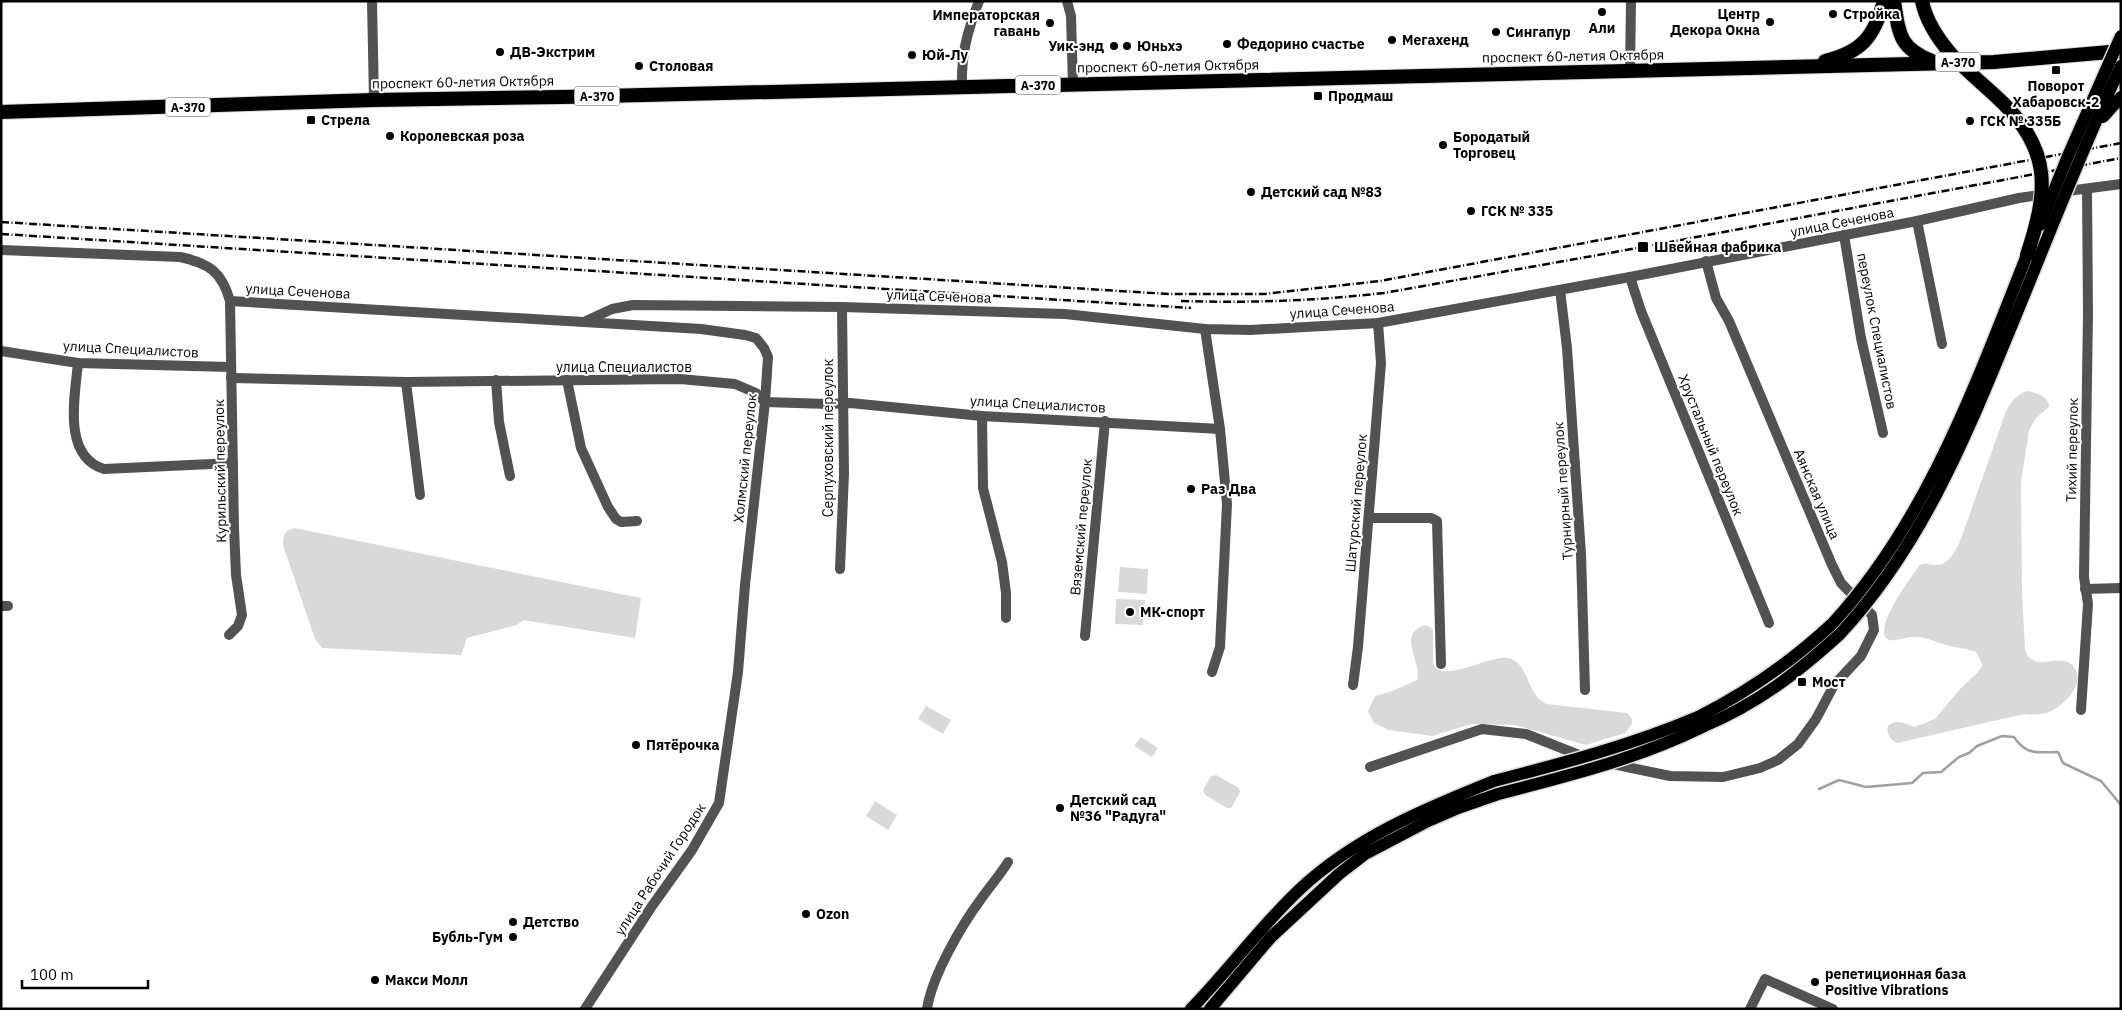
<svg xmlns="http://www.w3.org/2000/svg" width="2122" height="1010" font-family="'IBM Plex Sans',sans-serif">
	<rect width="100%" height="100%" fill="#fff"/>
	<!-- green -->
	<g fill="#d9d9d9">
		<path d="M2028,391L2041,395L2047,400L2049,405L2048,408L2036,418L2029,430L2021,482L2022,592L2025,649L2028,657C2032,659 2037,663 2042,662C2052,662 2064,657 2072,665C2088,681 2066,704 2051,711C2042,715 2033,715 2024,714L1897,743C1890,739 1886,734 1888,726C1896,718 1905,724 1915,727L1935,719L1959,690L1978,672L1982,666L1981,661L1976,652C1966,648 1956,648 1946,645C1933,641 1927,637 1913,637C1905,636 1894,643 1887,639C1873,628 1912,575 1920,565C1926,562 1930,565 1937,565C1950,564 1956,550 1961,539L2006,411C2012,401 2016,394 2028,391Z"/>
		<path d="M294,528L641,598L635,638L523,620L517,625L467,638L461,655L322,648L315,639L283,545C283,535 284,531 294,528Z"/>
		<polygon points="1120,567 1148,569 1147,594 1118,592"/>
		<polygon points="1116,599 1145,600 1143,625 1115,624"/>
		<path d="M1426,625L1433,629V662C1439,686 1489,655 1508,658C1530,663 1525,694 1547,704L1627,713L1632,719V724L1625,733L1586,745L1515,725L1471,724L1432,736L1389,730L1374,723L1368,711L1375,696L1392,691L1417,680C1423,664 1395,633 1426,625Z"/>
		<polygon points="926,706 951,720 943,734 918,719"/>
		<polygon points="1141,737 1158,748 1152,757 1134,746"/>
		<polygon points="1216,775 1239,788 1240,792 1231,808 1227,808 1205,795 1203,790 1211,776"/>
		<polygon points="875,801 897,815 888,830 866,816"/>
	</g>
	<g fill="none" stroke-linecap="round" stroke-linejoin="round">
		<!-- stream -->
		<path stroke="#a0a0a0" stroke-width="2.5" d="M1819,789L1839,780L1866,787L1912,783L1923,773L1941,772L1959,757L1969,753L1977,746L2002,736L2014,737C2027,756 2037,752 2058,752L2063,763L2101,781L2121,805"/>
		<!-- major casing -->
		<g stroke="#dbdbdb" stroke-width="15">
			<g id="major">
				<path d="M1698,717C1748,692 1791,662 1832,624"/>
				<path d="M1702,727C1757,704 1796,674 1840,634"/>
				<path d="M1191,1009C1228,971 1260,927 1299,890C1354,838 1424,809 1494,781"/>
				<polyline points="1210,1009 1271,937 1339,874 1365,854 1428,821 1458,808 1498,794"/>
			</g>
		</g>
		<!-- highway casing -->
		<g stroke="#dbdbdb" stroke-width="16">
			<g id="highway">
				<path d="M1894,1C1899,34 1899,48 1932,61"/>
				<path d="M1825,61C1862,52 1874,37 1884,1"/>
				<polyline points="1,112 374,100 563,97 1994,62 2121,51"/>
			</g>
		</g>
		<!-- minor -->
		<g stroke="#525252" stroke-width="10">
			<polyline points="372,1 374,100"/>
			<polyline points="1067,1 1071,16 1073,85"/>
			<polyline points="1630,71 1631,1"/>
			<path d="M962,87C961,55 967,32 979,1"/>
			<polyline points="2060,192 2121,184"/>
			<polyline points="1917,221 1942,344"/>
			<polyline points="1844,235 1861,338 1883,433"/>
			<path d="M1,250L180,257C209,263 222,272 230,301L701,329L745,335L756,338L764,348L768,357L765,402L745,585L738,672L719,803L692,850L652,906L585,1009"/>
			<polyline points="1630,277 1641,311 1769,623"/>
			<polyline points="1560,290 1567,348 1581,554 1585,690"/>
			<polyline points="586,321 612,309 633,305 842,307 1065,314 1205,329 1250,330 1378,323 1630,277 1917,221 2019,198 2046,194"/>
			<polyline points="1205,329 1220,429 1227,504 1220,647 1212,672"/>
			<polyline points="1,351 78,363 230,367"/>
			<path d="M78,363C75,396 62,456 104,469L233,463"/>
			<polyline points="231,378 406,382 680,379 735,384 756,393 765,402 828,404 850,403 982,416 1220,429"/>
			<polyline points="496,380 499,422 510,476"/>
			<polyline points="567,380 581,448 608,507 616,519 621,522 637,521"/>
			<polyline points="406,382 420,495"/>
			<polyline points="982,416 983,488 1002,562 1006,593 1006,618"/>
			<polyline points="1369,518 1431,518 1437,521 1441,664"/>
			<polyline points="840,569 844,474 842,307"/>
			<polyline points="2085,589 2121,588"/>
			<polyline points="1,606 8,606"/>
			<polyline points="229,635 238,626 242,615 236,575 234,528 230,301"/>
			<polyline points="1085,636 1105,421"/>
			<polyline points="1353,685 1358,647 1381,363 1378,323"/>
			<polyline points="2081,710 2088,604 2084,577 2088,314 2087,189"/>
			<polyline points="1370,767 1482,729 1526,734 1589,759 1670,776 1723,777 1760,768 1778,760 1798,744 1816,719 1834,685 1861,656 1874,630 1872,615 1841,583 1832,565 1729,321 1716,298 1706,261"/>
			<path d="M927,1009C932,976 961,926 981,899C990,886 1000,875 1008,862"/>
			<polyline points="1750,1009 1765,979 1833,1009"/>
		</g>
		<!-- major -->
		<use href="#major" stroke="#000" stroke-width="12"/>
		<!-- highway -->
		<use href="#highway" stroke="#000" stroke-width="14"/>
		<!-- rail -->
		<g stroke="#000" stroke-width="2.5" stroke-dasharray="8 2.5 1 2.5" stroke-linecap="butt">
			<polyline points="1,222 1169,294 1264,294 1380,281 2121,143"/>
			<polyline points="1,234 1191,308"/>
			<path d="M1181,301C1251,303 1314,301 1384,293L1643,247L2121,158"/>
		</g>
		<!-- major-bridge casing -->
		<g stroke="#dbdbdb" stroke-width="15" stroke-linecap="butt">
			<g id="major-bridge">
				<polyline points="2103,117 2121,97"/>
				<polyline points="2040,225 2068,156 2121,36"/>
				<path d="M1832,624C1930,518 1978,377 2031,245"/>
				<path d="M1840,634C1919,549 1963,444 2006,339C2044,248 2079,155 2121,66"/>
				<path d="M1494,781C1564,763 1632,745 1698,717"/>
				<path d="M1498,794C1567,776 1637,759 1702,727"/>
			</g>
		</g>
		<!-- highway-bridge casing -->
		<g stroke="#dbdbdb" stroke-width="16" stroke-linecap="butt">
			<path id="highway-bridge" d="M1922,1C1926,21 1938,39 1951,54C1967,72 1987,87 2004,104C2053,153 2047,194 2027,255"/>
		</g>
		<!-- major-bridge -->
		<use href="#major-bridge" stroke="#000" stroke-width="12"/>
		<!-- highway-bridge -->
		<use href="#highway-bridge" stroke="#000" stroke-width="14"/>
	</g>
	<!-- markers -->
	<g fill="#000" stroke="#fff" stroke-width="2">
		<circle cx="1602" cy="12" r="5"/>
		<circle cx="1833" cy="14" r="5"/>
		<circle cx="1770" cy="22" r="5"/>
		<circle cx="1050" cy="23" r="5"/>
		<circle cx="1496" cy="32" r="5"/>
		<circle cx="1392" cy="40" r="5"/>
		<circle cx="1227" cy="44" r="5"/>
		<circle cx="1114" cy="46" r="5"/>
		<circle cx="1127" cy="46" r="5"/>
		<circle cx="500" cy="52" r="5"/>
		<circle cx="912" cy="55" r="5"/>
		<circle cx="639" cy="66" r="5"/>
		<rect x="2051" y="65" width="10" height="10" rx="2.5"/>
		<rect x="1313" y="91" width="10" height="10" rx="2.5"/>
		<rect x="306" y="115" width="10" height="10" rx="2.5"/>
		<circle cx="1970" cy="121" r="5"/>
		<circle cx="390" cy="136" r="5"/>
		<circle cx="1443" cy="145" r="5"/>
		<circle cx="1251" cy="192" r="5"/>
		<circle cx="1471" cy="211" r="5"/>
		<rect x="1637" y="241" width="12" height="12" rx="2.5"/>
		<circle cx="1191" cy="489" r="5"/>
		<circle cx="1130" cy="612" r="5"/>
		<rect x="1797" y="677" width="10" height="10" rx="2.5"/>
		<circle cx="636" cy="745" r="5"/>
		<circle cx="1060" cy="808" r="5"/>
		<circle cx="806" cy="914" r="5"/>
		<circle cx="513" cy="922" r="5"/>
		<circle cx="513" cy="937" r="5"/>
		<circle cx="375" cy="980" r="5"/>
		<circle cx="1815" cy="982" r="5"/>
	</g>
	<g text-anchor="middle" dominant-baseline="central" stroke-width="4" stroke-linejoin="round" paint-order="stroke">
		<!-- shield labels -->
		<g fill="#fff" stroke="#4c4c4c" stroke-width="1">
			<rect x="1935.5" y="52.5" width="45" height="19" rx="4"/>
			<rect x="1015.5" y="75.5" width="45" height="19" rx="4"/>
			<rect x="574.5" y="86.5" width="45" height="19" rx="4"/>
			<rect x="165.5" y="97.5" width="45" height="19" rx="4"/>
		</g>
		<g font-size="12" font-weight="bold" fill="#000">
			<text x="1958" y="62">А-370</text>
			<text x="1038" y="85">А-370</text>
			<text x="597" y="96">А-370</text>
			<text x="188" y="107">А-370</text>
		</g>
		<!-- poi labels -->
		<g font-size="14" font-weight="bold" fill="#000" stroke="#fff" text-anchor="start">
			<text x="1760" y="14" text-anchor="end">Центр<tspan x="1760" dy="16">Декора Окна</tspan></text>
			<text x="1843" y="14">Стройка</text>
			<text x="1040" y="15" text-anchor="end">Императорская<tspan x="1040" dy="16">гавань</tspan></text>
			<text x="1602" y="28" text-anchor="middle">Али</text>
			<text x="1506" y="32">Сингапур</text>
			<text x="1402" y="40">Мегахенд</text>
			<text x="1237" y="44">Федорино счастье</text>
			<text x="1104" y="46" text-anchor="end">Уик-энд</text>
			<text x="1137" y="46">Юньхэ</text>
			<text x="510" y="52">ДВ-Экстрим</text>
			<text x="922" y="55">Юй-Лу</text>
			<text x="649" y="66">Столовая</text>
			<text x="2056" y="86" text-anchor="middle">Поворот<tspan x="2056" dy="16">Хабаровск-2</tspan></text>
			<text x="1328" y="96">Продмаш</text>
			<text x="321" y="120">Стрела</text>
			<text x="1980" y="121">ГСК № 335Б</text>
			<text x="400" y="136">Королевская роза</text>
			<text x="1453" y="137">Бородатый<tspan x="1453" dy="16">Торговец</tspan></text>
			<text x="1261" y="192">Детский сад №83</text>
			<text x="1481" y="211">ГСК № 335</text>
			<text x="1654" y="247">Швейная фабрика</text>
			<text x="1201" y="489">Раз Два</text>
			<text x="1140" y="612">МК-спорт</text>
			<text x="1812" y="682">Мост</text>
			<text x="646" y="745">Пятёрочка</text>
			<text x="1070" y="800">Детский сад<tspan x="1070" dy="16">№36 "Радуга"</tspan></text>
			<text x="816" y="914">Ozon</text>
			<text x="523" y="922">Детство</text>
			<text x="503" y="937" text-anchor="end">Бубль-Гум</text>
			<text x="1825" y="974">репетиционная база<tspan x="1825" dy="16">Positive Vibrations</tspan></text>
			<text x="385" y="980">Макси Молл</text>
		</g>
		<!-- street labels -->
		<g font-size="14" fill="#000" stroke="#fff">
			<text transform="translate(1573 56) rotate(-1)">проспект 60-летия Октября</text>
			<text transform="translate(1168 66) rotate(-1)">проспект 60-летия Октября</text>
			<text transform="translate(463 82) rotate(-1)">проспект 60-летия Октября</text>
			<text transform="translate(1842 222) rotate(-11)">улица Сеченова</text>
			<text transform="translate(298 291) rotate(3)">улица Сеченова</text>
			<text transform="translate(939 296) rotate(2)">улица Сеченова</text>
			<text transform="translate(1342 310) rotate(-4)">улица Сеченова</text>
			<text transform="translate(1877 331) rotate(79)">переулок Специалистов</text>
			<text transform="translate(131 349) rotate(3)">улица Специалистов</text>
			<text x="624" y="367">улица Специалистов</text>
			<text transform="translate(1038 404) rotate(3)">улица Специалистов</text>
			<text transform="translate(828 438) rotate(-90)">Серпуховский переулок</text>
			<text transform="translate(1711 445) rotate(68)">Хрустальный переулок</text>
			<text transform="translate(2072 450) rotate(-89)">Тихий переулок</text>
			<text transform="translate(745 458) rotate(-84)">Холмский переулок</text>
			<text transform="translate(220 471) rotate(-91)">Курильский переулок</text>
			<text transform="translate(1563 491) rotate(-94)">Турнирный переулок</text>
			<text transform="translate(1817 494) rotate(67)">Аянская улица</text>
			<text transform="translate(1356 503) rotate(-85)">Шатурский переулок</text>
			<text transform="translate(1081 527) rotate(-85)">Вяземский переулок</text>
			<text transform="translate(660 869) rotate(-57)">улица Рабочий Городок</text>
		</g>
	</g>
	<!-- border -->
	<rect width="2122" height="1010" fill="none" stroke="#000000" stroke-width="5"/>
	<!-- scale -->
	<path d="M22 980v8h126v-8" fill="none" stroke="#000000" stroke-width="2.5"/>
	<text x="30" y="980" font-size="15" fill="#000000" stroke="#ffffff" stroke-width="4" paint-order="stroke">100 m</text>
</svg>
